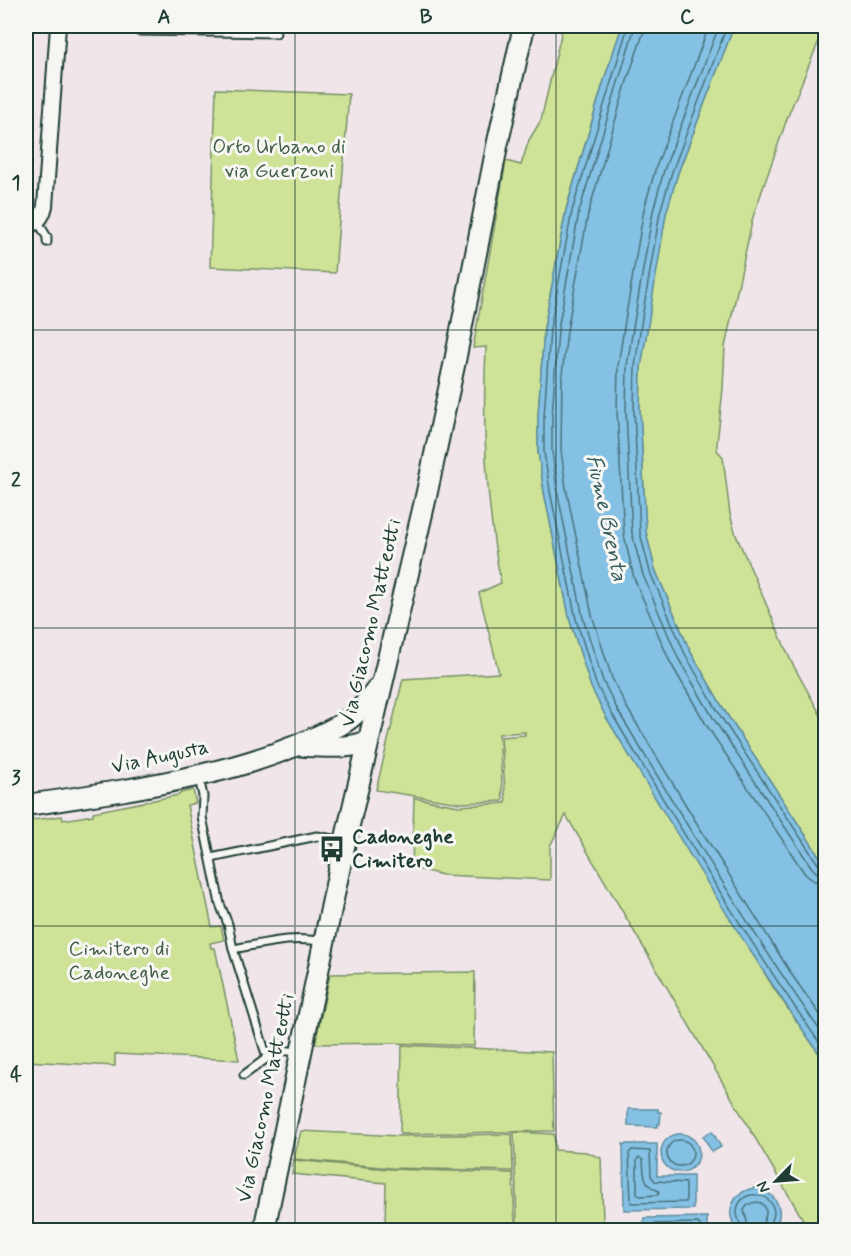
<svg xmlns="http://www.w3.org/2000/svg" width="851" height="1256" font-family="Mynerve,sans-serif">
	<rect width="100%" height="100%" fill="#f0e6ea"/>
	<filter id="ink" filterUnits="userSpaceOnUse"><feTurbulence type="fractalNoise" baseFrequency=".0167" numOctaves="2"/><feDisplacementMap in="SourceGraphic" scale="12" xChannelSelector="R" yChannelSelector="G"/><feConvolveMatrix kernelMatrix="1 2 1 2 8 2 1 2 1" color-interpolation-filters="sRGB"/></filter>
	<g filter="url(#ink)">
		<!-- green -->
		<g fill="#cfe398" stroke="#779066" stroke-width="1.5">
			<path d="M563,26H622L605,77L566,209L544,328L538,416V452L544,492L570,621L591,687L606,717L775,990L825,1062V1230H809L566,815L550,846V880L443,875L412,868L414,798L459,806L506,803L501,737L525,735V732L499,734L503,801L460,803L376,790L403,679L499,673L479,593L501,583C486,505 482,426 486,347L473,348L506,161L521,165L529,140L541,120Z"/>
			<polygon points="734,26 825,26 788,116 753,217 725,347 723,389 717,444 717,450 723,457 730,514 736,535 791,661 825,723 825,865 726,713 690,651 655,569 646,532 640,410 641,367 666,213 678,173"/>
			<polygon points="216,89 349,94 335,273 210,267"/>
			<polygon points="193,790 196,803 187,805 212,927 221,926 224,940 210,943 211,948 215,948 239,1060 115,1054 115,1066 26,1061 26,821 62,816 63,820 93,815 93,812 179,795 180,793"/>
			<polygon points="475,972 474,1046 394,1043 315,1044 330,974"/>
			<polygon points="402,1045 552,1052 554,1131 400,1134"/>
			<polygon points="301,1131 400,1136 512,1134 513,1171 392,1168 294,1159"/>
			<polygon points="514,1132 554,1134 555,1150 586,1152 601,1158 603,1221 606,1230 539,1230 539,1226 517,1224"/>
			<polygon points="294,1160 388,1169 513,1173 515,1225 449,1226 537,1227 537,1230 324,1230 324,1228 430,1226 385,1226 386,1183 292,1174"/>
		</g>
		<!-- water -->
		<g fill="#85c1e5" stroke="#5c8c9e" stroke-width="1.5">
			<path d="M622,26H734L678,173L666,214L641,368L640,410L646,532L655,569L690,651L726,713L825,865V1062C747,951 677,834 606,717L591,687L570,621L544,492L538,452V416L544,328L566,210L605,77Z"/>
			<polygon points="628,1109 658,1109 658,1112 661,1112 660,1124 658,1124 658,1127 628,1126"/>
			<polygon points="712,1131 721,1147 712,1152 703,1136"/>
			<circle cx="680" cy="1153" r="19"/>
			<polygon points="623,1144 657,1144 657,1176 693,1176 693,1209 624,1210"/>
			<path d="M754,1188C776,1190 788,1213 772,1230H738C723,1213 733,1192 754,1188Z"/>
			<polygon points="707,1217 707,1230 644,1230 644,1218"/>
		</g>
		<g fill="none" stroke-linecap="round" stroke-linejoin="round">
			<!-- shore -->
			<g stroke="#48727b" stroke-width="1.5">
				<path d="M628,26L572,211L550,329L544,417V452L550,491L576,619L596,684L612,714C680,828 749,943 826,1052"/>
				<path d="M635,26L579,212L558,330L552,417V451L557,490L583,618L603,681L618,711C685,821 751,933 826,1039"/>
				<polyline points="644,26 643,34 626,84 588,214 567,331 562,375 561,450 566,488 592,615 612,678 626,706 693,817 794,978 826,1023"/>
				<polyline points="709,26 656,167 644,209 625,321 618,366 617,411 624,535 634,578 670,662 707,726 805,874 814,881 826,883"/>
				<polyline points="719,26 664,170 653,211 634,322 627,366 626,411 632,534 643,575 678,658 715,721 812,868 817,873 826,874"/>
				<polyline points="727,26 672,172 660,212 641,324 635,367 634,410 640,533 650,572 685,654 721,717 818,864 826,867"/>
				<circle cx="680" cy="1153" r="13"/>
				<polygon points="632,1150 650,1151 651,1176 655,1181 686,1183 686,1202 631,1203 629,1153"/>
				<path d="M639,1157L643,1160C644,1175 643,1185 659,1191L658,1195L640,1196L637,1194V1160Z"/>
				<polyline points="650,1230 650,1226 653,1224 698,1223 700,1225 701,1230"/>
				<path d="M742,1230C741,1224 737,1219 737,1212C737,1189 773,1189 774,1213C774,1219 769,1224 768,1230"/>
				<path d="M749,1230L744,1210C749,1201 764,1198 766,1211C767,1218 761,1224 761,1230"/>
			</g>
			<!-- lane casing -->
			<g stroke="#1f3d34" stroke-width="11">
				<g id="lane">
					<polyline points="130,26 138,31 276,33"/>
					<polyline points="38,222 47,237 47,242"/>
					<path d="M199,778L203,796L202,817L220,904L228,924L233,949C263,944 293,935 323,942"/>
					<polyline points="211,858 317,836 343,841"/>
					<polyline points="233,949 265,1051 269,1056"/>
					<polyline points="244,1075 278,1050 300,1052"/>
				</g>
			</g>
			<!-- street casing -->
			<g stroke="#1f3d34" stroke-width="18">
				<path id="street" d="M26,227C38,222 42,219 45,206L58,26"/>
			</g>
			<!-- secondary casing -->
			<g stroke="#1f3d34" stroke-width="24">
				<g id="secondary">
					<path d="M304,746C326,746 347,750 368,741"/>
					<path d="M26,805C59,801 92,795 125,790C199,777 274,761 340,725C356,716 368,701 379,687"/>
					<polyline points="264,1230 345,842 425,501 455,361 497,146 524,26"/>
				</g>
			</g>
			<!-- lane -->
			<use href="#lane" stroke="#f6f6f2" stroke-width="7"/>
			<!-- street -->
			<use href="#street" stroke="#f6f6f2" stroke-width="14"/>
			<!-- secondary -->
			<use href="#secondary" stroke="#f6f6f2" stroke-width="20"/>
		</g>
	</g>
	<!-- grid -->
	<path fill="none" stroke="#1f3d34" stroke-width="1.5" stroke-opacity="0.55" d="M295,26V1230M556,26V1230M26,330H826M26,628H826M26,926H826"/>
	<!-- icons -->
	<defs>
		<g id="bus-bare" transform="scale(2.07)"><path d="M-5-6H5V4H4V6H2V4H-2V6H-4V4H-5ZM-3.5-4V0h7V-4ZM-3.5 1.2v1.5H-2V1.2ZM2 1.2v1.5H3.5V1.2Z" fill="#1f3d34" stroke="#f6f6f2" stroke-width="2.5" paint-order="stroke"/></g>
	</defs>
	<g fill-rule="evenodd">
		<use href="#bus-bare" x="332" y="849"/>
	</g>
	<g text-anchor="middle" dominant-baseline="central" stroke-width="6" stroke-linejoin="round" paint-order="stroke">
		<!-- park labels -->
		<g font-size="21" fill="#425e48" stroke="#f6f6f2">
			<text x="279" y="147">Orto Urbano di<tspan x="279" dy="24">via Guerzoni</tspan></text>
			<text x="119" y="949">Cimitero di<tspan x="119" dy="24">Cadoneghe</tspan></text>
		</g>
		<!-- street labels -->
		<g font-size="21" fill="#1f3d34" stroke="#f6f6f2">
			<text transform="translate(371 623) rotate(-77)">Via Giacomo Matteotti</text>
			<text transform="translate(160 757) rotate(-12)">Via Augusta</text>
			<text transform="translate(266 1098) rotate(-78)">Via Giacomo Matteotti</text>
		</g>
		<!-- poi labels -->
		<g font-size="21" font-weight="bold" fill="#1f3d34" stroke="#f6f6f2" text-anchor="start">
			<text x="352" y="837">Cadoneghe<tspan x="352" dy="24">Cimitero</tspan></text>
		</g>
		<!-- water labels -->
		<g font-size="22" font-style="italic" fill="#385e60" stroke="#f6f6f2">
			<text transform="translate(606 518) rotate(78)">Fiume Brenta</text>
		</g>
	</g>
	<!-- margin -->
	<rect width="851" height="1256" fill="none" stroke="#f6f6f2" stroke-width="66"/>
	<!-- north arrow -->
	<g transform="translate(776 1181) rotate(245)" stroke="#f6f6f2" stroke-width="4.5" paint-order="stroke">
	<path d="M0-4.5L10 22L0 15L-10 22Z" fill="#1f3d34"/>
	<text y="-9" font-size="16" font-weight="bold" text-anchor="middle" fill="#1f3d34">N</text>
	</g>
	<rect x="33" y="33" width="785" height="1190" fill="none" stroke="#1f3d34" stroke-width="2"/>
	<g font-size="20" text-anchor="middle" font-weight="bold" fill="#1f3d34">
		<text x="164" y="23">A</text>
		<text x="426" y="23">B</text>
		<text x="687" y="23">C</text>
		<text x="16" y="189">1</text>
		<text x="16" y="486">2</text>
		<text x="16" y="784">3</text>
		<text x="16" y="1081">4</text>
	</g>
</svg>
